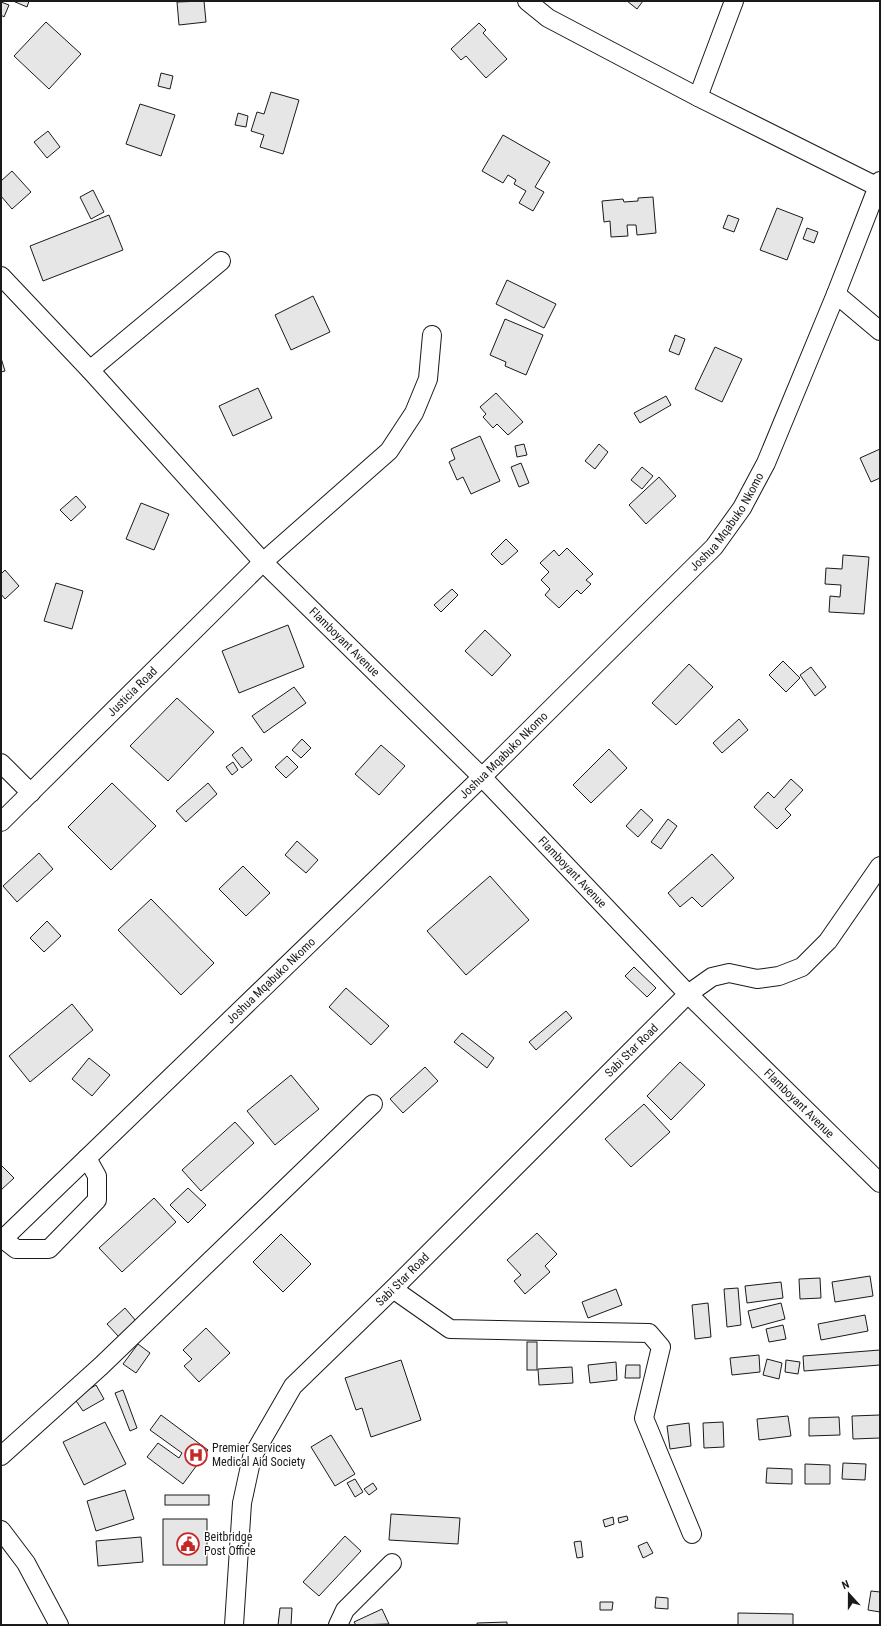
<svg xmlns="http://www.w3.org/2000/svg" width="881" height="1626" font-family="'Roboto Condensed',sans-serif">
	<rect width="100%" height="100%" fill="#fff"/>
	<!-- building -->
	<g fill="#e6e6e6" stroke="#1a1a1a">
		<polygon points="13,1 29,1 27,7"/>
		<polygon points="204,1 206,22 179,25 177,2"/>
		<polygon points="627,1 643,1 637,9"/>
		<polygon points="1,2 9,5 4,17 1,15"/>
		<polygon points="46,22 81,54 49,89 14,56"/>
		<polygon points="479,23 486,30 483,33 507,59 486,78 466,56 461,60 451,49"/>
		<polygon points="161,73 173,76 170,89 158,86"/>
		<polygon points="271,92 299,100 283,154 260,147 264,135 251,131 257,112 264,114"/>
		<polygon points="140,104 175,115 161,156 126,144"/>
		<polygon points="238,113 248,116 246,127 235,125"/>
		<polygon points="48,131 60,147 47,158 34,142"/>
		<polygon points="503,135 550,162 535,187 544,192 533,211 519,203 526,191 514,184 516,180 508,175 503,183 482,171"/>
		<polygon points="12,171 31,192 12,209 1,196 1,181"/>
		<polygon points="93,190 104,212 91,219 80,197"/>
		<polygon points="653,197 656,233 637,235 636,225 627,225 628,236 611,237 610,221 604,222 602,201 623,199 624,202 638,201 638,198"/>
		<polygon points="777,208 803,218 787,260 760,250"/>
		<polygon points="109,215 123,250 43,281 30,246"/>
		<polygon points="728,215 739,219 734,232 723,228"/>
		<polygon points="807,228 818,232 814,243 803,239"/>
		<polygon points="507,280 556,304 544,328 496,304"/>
		<polygon points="313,296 330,332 291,350 275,315"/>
		<polygon points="505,319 543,335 526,375 505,366 506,362 490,355"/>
		<polygon points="675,335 685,339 679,355 669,351"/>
		<polygon points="715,347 742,359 722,402 695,389"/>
		<polygon points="1,358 5,371 1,372"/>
		<polygon points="258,388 272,418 233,436 219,406"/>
		<polygon points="496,393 523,422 508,435 497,424 493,428 483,417 486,414 480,407"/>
		<polygon points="666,396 671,405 640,423 634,413"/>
		<polygon points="480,436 500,481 471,494 463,477 457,480 449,462 455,459 451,449"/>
		<polygon points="524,444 527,455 517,457 515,446"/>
		<polygon points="599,444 608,452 595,469 585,461"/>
		<polygon points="880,449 880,478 871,482 860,458"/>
		<polygon points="521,463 529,483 519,487 511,467"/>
		<polygon points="642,467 653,476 642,489 631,480"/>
		<polygon points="659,477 676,496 646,524 629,505"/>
		<polygon points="76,496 86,507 71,521 60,510"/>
		<polygon points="141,503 169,514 154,550 126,539"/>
		<polygon points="506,539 518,551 502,565 491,554"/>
		<polygon points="567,548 593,574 586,580 591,584 581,594 577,590 559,608 545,595 550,589 541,580 549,572 540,563 554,550 559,556"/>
		<polygon points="843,555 869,557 864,614 829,612 830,596 840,597 841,585 825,584 826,568 842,569"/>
		<polygon points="5,570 19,586 5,599 1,594 1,574"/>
		<polygon points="56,583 83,591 72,629 44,621"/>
		<polygon points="452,589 458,595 441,612 434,605"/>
		<polygon points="288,625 304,667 239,693 222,651"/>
		<polygon points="485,630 511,655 492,676 465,651"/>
		<polygon points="783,661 800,678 786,692 769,675"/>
		<polygon points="689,664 713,687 676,725 652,703"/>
		<polygon points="811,667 826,687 815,696 800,675"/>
		<polygon points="294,687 306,703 264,733 252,716"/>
		<polygon points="177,698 214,732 168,781 130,746"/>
		<polygon points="739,719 748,730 722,753 713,743"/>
		<polygon points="302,739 311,748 301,758 292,750"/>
		<polygon points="381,745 405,766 379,795 355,774"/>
		<polygon points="242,747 252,760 242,768 232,755"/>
		<polygon points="609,749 627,768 591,803 573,785"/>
		<polygon points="287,756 298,767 286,778 275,767"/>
		<polygon points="233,762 238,770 232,775 226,767"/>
		<polygon points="791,779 803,790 785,809 791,815 777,829 754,807 768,792 774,798"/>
		<polygon points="112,783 156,826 111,870 68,827"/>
		<polygon points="208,783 217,794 186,822 176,811"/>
		<polygon points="641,809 653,820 638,837 626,826"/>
		<polygon points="668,819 677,826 661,849 651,842"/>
		<polygon points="297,841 318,860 306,873 285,855"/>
		<polygon points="39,853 53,869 17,902 3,886"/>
		<polygon points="712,854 734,878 702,907 692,897 680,907 668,893"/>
		<polygon points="243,866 270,893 246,916 219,889"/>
		<polygon points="490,876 529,920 466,975 427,931"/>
		<polygon points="151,899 214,963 181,995 118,930"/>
		<polygon points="47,921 61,936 44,952 30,938"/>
		<polygon points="634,967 656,988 647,997 625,976"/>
		<polygon points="346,988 389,1026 371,1045 329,1007"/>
		<polygon points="72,1004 93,1030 30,1082 9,1056"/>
		<polygon points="566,1011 572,1018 536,1050 529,1042"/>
		<polygon points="462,1033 494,1058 487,1068 454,1042"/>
		<polygon points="89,1058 110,1075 92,1096 72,1079"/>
		<polygon points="680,1062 705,1085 671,1120 647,1096"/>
		<polygon points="425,1067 438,1081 403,1113 390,1099"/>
		<polygon points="291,1075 319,1109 275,1145 247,1111"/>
		<polygon points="644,1104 670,1132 631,1167 605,1139"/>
		<polygon points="235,1122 254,1143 201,1191 182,1170"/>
		<polygon points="1,1165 14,1178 1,1190"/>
		<polygon points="188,1188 206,1205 188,1223 170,1205"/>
		<polygon points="154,1198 176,1222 122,1272 99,1248"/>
		<polygon points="537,1233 557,1254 545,1266 550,1272 525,1294 514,1281 521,1275 507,1260"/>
		<polygon points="281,1234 311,1264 283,1292 253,1262"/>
		<polygon points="870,1276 873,1296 835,1302 832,1282"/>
		<polygon points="820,1278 821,1298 800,1299 799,1279"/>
		<polygon points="781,1282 783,1298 747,1303 745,1286"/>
		<polygon points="738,1288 741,1325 727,1327 724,1289"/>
		<polygon points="616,1289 622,1305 588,1318 582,1302"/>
		<polygon points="708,1303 711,1337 695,1339 692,1305"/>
		<polygon points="781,1303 785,1319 752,1328 748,1311"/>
		<polygon points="125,1308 136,1321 119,1337 107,1324"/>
		<polygon points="865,1315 868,1331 821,1340 818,1324"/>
		<polygon points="783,1325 786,1339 769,1342 766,1329"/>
		<polygon points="206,1328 230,1353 199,1382 184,1366 192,1359 183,1350"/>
		<rect x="527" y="1342" width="10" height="28"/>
		<polygon points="138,1344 150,1353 136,1373 123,1364"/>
		<polygon points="880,1350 880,1365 804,1371 803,1356"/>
		<polygon points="759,1355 760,1372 732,1375 730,1358"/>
		<polygon points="767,1359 782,1363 779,1379 763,1375"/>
		<polygon points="401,1360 421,1420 371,1437 362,1408 356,1410 345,1378"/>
		<polygon points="786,1360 800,1362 798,1374 785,1372"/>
		<polygon points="616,1362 617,1380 590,1383 588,1365"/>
		<polygon points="626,1365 640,1365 640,1378 625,1378"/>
		<polygon points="572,1367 573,1383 539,1385 538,1369"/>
		<polygon points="96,1385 104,1399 83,1411 74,1398"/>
		<polygon points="123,1390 137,1428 130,1431 115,1393"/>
		<polygon points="161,1415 208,1450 183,1484 147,1457 158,1443 179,1458 182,1453 150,1430"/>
		<polygon points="880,1415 880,1438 853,1439 852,1416"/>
		<polygon points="788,1416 791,1436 759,1440 757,1419"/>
		<polygon points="839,1417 840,1435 809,1436 809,1418"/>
		<polygon points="105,1422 126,1464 84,1485 63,1442"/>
		<polygon points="723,1422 724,1447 704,1448 703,1423"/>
		<polygon points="689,1423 691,1446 670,1449 667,1426"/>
		<polygon points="331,1435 355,1474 335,1486 311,1447"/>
		<polygon points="843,1463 866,1464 865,1480 842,1479"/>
		<polygon points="805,1464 830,1465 830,1484 805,1484"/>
		<polygon points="767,1468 792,1469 792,1484 766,1483"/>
		<polygon points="355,1479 363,1492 355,1497 347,1483"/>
		<polygon points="373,1483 377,1489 369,1495 364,1489"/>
		<polygon points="125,1490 134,1519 96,1531 87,1501"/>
		<rect x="165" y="1495" width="44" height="10"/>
		<polygon points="391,1514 460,1518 458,1544 389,1540"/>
		<polygon points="627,1516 628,1520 619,1523 618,1518"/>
		<polygon points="613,1517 614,1524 605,1527 603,1520"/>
		<rect x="163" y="1519" width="44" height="46"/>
		<polygon points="345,1536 361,1551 319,1596 303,1582"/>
		<polygon points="141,1537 143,1562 98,1566 96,1541"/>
		<polygon points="581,1541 583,1557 577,1558 574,1542"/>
		<polygon points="647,1542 653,1553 643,1558 638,1546"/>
		<polygon points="871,1591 880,1592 880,1612 868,1610"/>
		<polygon points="656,1597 668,1598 668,1609 655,1608"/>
		<polygon points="600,1602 613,1602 612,1610 600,1610"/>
		<polygon points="280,1608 292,1608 291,1625 278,1625"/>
		<polygon points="382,1609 389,1624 356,1625 354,1622"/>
		<polygon points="738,1613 793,1614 793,1625 738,1625"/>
		<polygon points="507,1622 507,1625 477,1625 477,1623"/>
	</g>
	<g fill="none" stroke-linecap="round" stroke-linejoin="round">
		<!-- minor casing -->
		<g stroke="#1a1a1a" stroke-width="20">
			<g id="minor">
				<polyline points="527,1 548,18 698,97 878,187"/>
				<polyline points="698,97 734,1"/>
				<path id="s1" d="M1,276L90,370L263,562L482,777L688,994L880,1183"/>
				<polyline points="836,294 880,331"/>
				<polyline points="90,370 221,261"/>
				<polyline points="1,763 31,793"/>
				<path id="s2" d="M1,822L263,562L389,451L414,413L428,379L432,335"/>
				<polyline points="3,1239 16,1249 49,1249 97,1200 97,1176 87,1158"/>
				<path id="s3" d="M1,1241L482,777L714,547L742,508L766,463L836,294L880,181"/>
				<polyline points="393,1289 450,1329 649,1333 661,1347 644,1418 692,1534"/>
				<polyline points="1,1456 101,1366 373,1104"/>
				<polyline points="1,1530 26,1563 59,1625"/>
				<path id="s4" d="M234,1625L242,1503L252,1457L293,1386L393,1289L688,994L712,977L729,973L757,979L779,976L802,967L828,941L880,866"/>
				<polyline points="338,1625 345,1610 392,1563"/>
			</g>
		</g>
		<!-- minor -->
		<use href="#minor" stroke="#fff" stroke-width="18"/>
	</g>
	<!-- icons -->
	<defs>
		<g id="hospital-ring" transform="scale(1.15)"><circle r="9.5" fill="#fff" stroke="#c62828" stroke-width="1.5"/><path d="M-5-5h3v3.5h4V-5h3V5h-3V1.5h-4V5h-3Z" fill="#c62828"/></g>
		<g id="civic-ring" transform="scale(1.15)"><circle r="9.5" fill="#fff" stroke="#c62828" stroke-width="1.5"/><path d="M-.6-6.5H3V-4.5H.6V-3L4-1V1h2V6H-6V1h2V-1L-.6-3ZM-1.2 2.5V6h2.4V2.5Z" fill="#c62828"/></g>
	</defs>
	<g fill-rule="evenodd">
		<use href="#hospital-ring" x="196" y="1455"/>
		<use href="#civic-ring" x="188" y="1544"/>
	</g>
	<g text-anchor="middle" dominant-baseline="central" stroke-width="3" stroke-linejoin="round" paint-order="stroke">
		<!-- street labels -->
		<g font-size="12" fill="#1a1a1a" stroke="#fff">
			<text stroke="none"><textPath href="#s3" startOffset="1023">Joshua Mqabuko Nkomo</textPath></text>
			<text stroke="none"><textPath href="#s1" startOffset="502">Flamboyant Avenue</textPath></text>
			<text stroke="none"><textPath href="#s2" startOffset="185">Justicia Road</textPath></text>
			<text stroke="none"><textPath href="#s3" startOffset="699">Joshua Mqabuko Nkomo</textPath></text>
			<text stroke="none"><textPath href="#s1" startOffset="826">Flamboyant Avenue</textPath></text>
			<text stroke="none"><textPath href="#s3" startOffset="375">Joshua Mqabuko Nkomo</textPath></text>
			<text stroke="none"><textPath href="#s4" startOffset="728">Sabi Star Road</textPath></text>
			<text stroke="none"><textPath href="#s1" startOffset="1150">Flamboyant Avenue</textPath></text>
			<text stroke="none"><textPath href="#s4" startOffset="404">Sabi Star Road</textPath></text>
		</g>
		<!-- poi labels -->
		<g font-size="12" fill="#1a1a1a" stroke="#fff" text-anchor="start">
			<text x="212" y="1448">Premier Services<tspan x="212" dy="14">Medical Aid Society</tspan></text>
			<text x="204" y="1537">Beitbridge<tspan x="204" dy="14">Post Office</tspan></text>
		</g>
	</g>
	<!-- border -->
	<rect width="881" height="1626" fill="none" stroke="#1a1a1a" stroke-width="4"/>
	<!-- north arrow -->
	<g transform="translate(849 1594) rotate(339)" stroke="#ffffff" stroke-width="3" paint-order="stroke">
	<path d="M0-3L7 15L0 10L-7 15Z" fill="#1a1a1a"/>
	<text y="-6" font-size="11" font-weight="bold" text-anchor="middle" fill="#1a1a1a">N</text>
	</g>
</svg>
